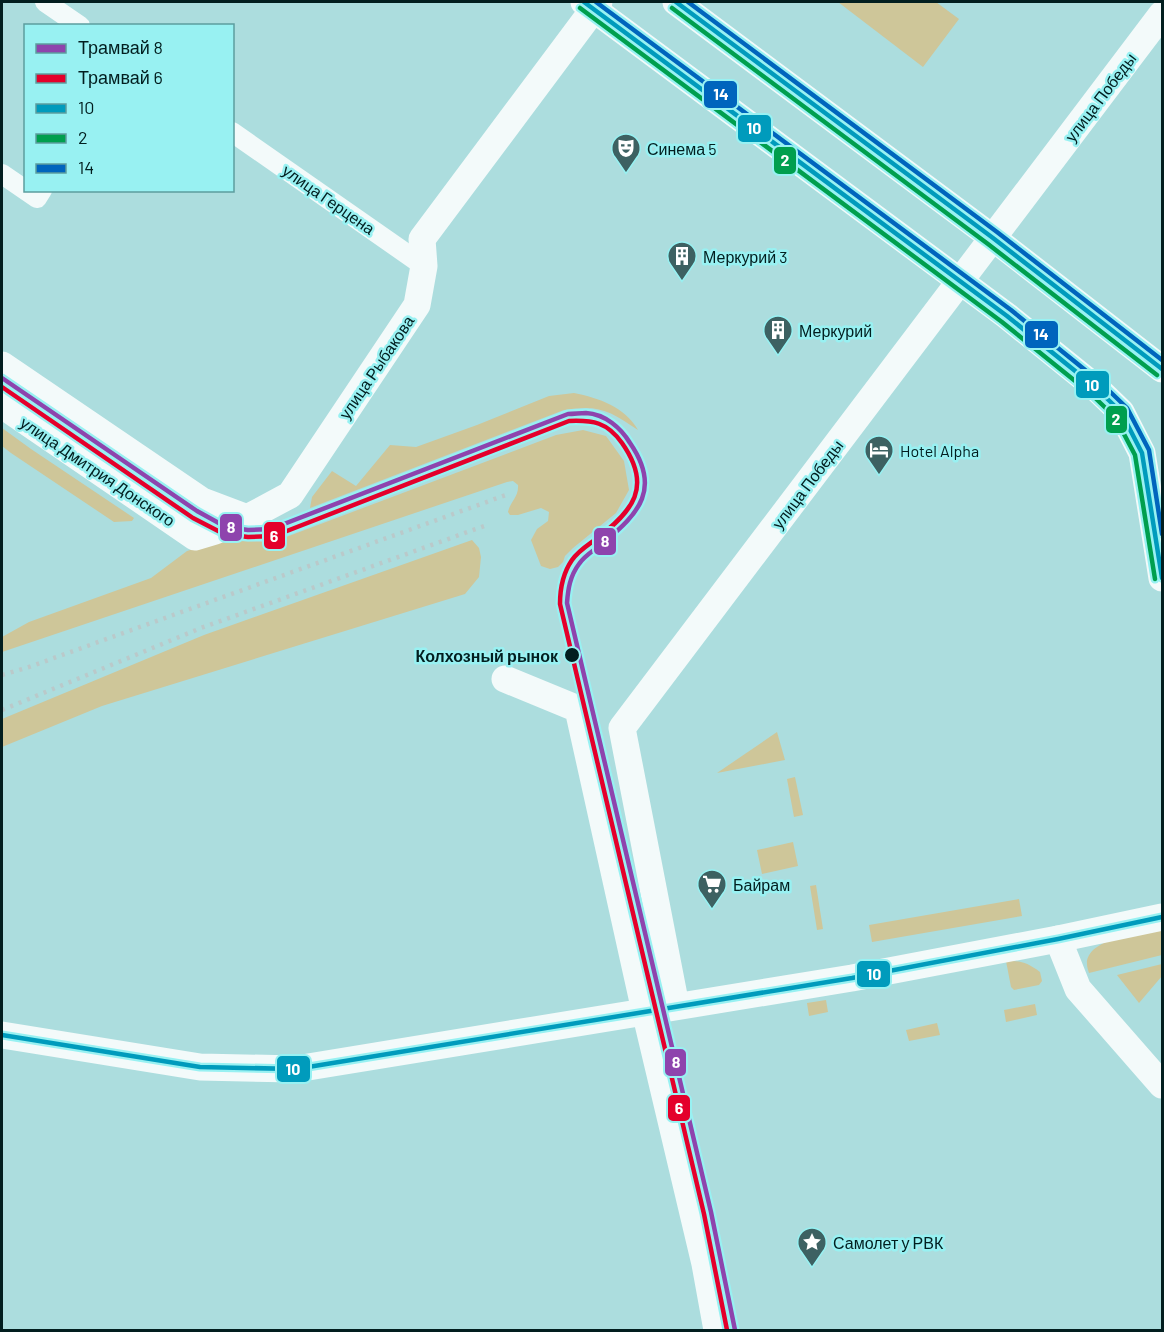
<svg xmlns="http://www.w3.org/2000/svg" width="1164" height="1332" font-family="Barlow,sans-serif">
	<rect width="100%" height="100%" fill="#acddde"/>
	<!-- green -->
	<g fill="#cec699">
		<polygon points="838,2 936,2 959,19 923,67"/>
		<path d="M574,393C599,398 625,407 638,430C610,411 599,404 564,410L310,508L312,497L332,471L356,486L390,445L416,447L477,425L549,396Z"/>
		<polygon points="2,428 31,449 134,518 132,521 114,522 11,453 2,446"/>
		<path d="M583,430L606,436L624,461L629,490L616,513L573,548L565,556L563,562L558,567L550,569L541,566L531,540L537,529L548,521L549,512L541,508L518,515H510L508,512C510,502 519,497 518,485L513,481L507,482L2,652V637L29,622L151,578L187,551L216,542L233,541L273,542L556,435Z"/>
		<polygon points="472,540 479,548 481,557 479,577 465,594 102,706 2,747 2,719 204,635"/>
		<polygon points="777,732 785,760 717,773"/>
		<polygon points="795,777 803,815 794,817 787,779"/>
		<polygon points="793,842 798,866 762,874 757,850"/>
		<polygon points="816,885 823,929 817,930 810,886"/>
		<polygon points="1019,899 1022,916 872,942 869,925"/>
		<path d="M1162,928V955L1089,973C1088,970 1087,967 1087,964C1086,938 1144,932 1162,928Z"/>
		<path d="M1006,961C1022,961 1026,962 1040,972L1042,981L1039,985L1014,990L1011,987Z"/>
		<polygon points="1162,964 1162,976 1139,1003 1117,975"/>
		<polygon points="826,1000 828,1012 809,1016 807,1003"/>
		<polygon points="1035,1004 1037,1015 1006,1022 1004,1010"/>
		<polygon points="937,1023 940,1035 909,1041 906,1030"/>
	</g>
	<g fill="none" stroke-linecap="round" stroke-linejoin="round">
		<!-- street -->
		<g stroke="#f3fafa" stroke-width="20">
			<polyline points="45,2 80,26"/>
			<polyline points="232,132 424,266"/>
			<polyline points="2,174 37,198 42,190"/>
		</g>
		<!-- secondary -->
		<g stroke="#f3fafa" stroke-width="27">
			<polyline points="584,2 1007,316 1095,387 1121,412 1142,453 1162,578"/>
			<polyline points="676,2 993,238 1162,369"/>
			<polyline points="2,365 202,501 247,518"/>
			<polyline points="2,405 195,537 215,531 247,518 290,495 417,305 424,266 422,239 599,2"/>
			<polyline points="505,679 578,709 645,1011 705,1264 717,1330"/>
			<polyline points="1058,939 1078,989 1162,1085"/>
			<polyline points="676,1006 622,728 1162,14"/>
			<polyline points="2,1035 200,1067 296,1069 852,978 1058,939 1162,917"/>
		</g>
		<!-- rail -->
		<g stroke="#bac9ca" stroke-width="4.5" stroke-dasharray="3 6" stroke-linecap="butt">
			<polyline points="2,675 29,667 506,495"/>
			<polyline points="2,710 201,628 487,525"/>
		</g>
		<!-- bus-1 casing -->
		<g stroke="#98f1f2" stroke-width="9">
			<g id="bus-1">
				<polyline points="584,2 1007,316 1095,387 1121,412 1142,453 1162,578"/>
				<polyline points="676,2 993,238 1162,369"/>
				<polyline points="2,1035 200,1067 296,1069 852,978 1058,939 1162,917"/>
			</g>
		</g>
		<!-- bus-2 casing -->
		<g stroke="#98f1f2" stroke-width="9">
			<g id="bus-2">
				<polyline points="580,8 1002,322 1090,393 1115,417 1135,455 1155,579"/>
				<polyline points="672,8 988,244 1157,375"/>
			</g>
		</g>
		<!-- bus-3 casing -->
		<g stroke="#98f1f2" stroke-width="9">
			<g id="bus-3">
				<polyline points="596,2 1011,310 1100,382 1127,408 1149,450 1162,534"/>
				<polyline points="688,2 997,232 1162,360"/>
			</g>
		</g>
		<!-- bus-1 -->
		<use href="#bus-1" stroke="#009bbc" stroke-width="4.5"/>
		<!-- bus-2 -->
		<use href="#bus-2" stroke="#009f4e" stroke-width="4.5"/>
		<!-- bus-3 -->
		<use href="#bus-3" stroke="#0065bd" stroke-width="4.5"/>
		<!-- tram-1 casing -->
		<g stroke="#98f1f2" stroke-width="9">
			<path id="tram-1" d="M2,378L197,511L226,527L248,530L271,529L568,414C574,414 580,413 586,413C605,414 621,428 630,443C661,488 640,513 603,543C595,550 585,555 579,564C570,576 568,589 567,603L711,1212L735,1330"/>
		</g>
		<!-- tram-2 casing -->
		<g stroke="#98f1f2" stroke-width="9">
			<path id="tram-2" d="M2,387L193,518L224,534L248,537L274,536L569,421C593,420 607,422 622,443C653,487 633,511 596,539C588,545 578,551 572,560C563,573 560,588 560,604L704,1214L727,1330"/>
		</g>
		<!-- tram-1 -->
		<use href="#tram-1" stroke="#8e44ad" stroke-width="4.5"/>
		<!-- tram-2 -->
		<use href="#tram-2" stroke="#e4002b" stroke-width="4.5"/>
	</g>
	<!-- icons -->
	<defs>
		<g id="theatre-pin" transform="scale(1.5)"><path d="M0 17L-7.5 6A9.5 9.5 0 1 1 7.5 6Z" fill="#3d6162" stroke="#98f1f2"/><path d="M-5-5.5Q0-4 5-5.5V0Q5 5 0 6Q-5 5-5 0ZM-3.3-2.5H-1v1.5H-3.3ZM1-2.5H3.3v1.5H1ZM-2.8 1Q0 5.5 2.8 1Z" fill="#fff"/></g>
		<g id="building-pin" transform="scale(1.5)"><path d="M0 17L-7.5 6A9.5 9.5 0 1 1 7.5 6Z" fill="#3d6162" stroke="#98f1f2"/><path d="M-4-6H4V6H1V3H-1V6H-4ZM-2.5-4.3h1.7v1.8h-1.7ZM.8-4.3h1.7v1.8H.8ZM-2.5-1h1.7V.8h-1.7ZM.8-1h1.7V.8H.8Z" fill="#fff"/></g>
		<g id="hotel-pin" transform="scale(1.5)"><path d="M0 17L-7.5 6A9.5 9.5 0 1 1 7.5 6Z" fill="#3d6162" stroke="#98f1f2"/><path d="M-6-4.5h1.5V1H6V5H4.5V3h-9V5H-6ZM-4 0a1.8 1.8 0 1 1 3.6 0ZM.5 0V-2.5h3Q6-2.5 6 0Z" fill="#fff"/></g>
		<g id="supermarket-pin" transform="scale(1.5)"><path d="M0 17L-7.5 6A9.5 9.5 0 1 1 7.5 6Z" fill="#3d6162" stroke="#98f1f2"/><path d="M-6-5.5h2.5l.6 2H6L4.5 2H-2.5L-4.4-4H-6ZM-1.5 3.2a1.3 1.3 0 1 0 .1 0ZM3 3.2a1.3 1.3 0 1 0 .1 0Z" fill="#fff"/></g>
		<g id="sight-pin" transform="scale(1.5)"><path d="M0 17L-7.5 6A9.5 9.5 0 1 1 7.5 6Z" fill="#3d6162" stroke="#98f1f2"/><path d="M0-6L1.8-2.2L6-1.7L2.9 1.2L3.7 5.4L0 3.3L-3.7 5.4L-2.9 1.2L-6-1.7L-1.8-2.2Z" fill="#fff"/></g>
	</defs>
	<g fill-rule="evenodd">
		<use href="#theatre-pin" x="626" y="148"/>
		<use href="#building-pin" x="682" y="256"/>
		<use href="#building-pin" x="778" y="330"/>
		<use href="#hotel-pin" x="879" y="450"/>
		<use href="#supermarket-pin" x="712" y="884"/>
		<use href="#sight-pin" x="812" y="1242"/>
	</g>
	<!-- markers -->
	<circle fill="#021e1f" stroke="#98f1f2" stroke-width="2" cx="572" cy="655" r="8"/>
	<g text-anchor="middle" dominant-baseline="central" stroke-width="5" stroke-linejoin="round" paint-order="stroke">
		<!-- street labels -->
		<g font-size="16" fill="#021e1f" stroke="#98f1f2">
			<text transform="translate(1100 97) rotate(-53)">улица Победы</text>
			<text transform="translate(329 199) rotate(35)">улица Герцена</text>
			<text transform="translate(376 367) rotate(-56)">улица Рыбакова</text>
			<text transform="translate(98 471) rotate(34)">улица Дмитрия Донского</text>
			<text transform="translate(807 484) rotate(-53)">улица Победы</text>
		</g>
		<!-- poi labels -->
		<g font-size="16" fill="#021e1f" stroke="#98f1f2" text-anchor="start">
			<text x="647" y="148">Синема 5</text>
			<text x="703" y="256">Меркурий 3</text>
			<text x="799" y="330">Меркурий</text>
			<text x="900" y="450">Hotel Alpha</text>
			<text x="733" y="884">Байрам</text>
			<text x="833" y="1242">Самолет у РВК</text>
		</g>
		<!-- stop labels -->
		<g font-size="16" font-weight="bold" fill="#021e1f" stroke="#98f1f2" text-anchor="end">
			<text x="558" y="655">Колхозный рынок</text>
		</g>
	</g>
	<g stroke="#98f1f2" stroke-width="2">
		<rect x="703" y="80" width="35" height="29" rx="6" fill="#0065bd"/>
		<rect x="737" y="114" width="35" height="29" rx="6" fill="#009bbc"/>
		<rect x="773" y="146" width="24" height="29" rx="6" fill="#009f4e"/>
		<rect x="1024" y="320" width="35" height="29" rx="6" fill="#0065bd"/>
		<rect x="1075" y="370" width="35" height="29" rx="6" fill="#009bbc"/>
		<rect x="1105" y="405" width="23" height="29" rx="6" fill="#009f4e"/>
		<rect x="219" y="513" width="24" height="29" rx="6" fill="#8e44ad"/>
		<rect x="263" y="521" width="23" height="29" rx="6" fill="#e4002b"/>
		<rect x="593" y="527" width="24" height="29" rx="6" fill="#8e44ad"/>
		<rect x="856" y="960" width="35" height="28" rx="6" fill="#009bbc"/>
		<rect x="664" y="1048" width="23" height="29" rx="6" fill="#8e44ad"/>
		<rect x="276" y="1055" width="35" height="28" rx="6" fill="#009bbc"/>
		<rect x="667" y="1094" width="24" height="28" rx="6" fill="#e4002b"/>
	</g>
	<g font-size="16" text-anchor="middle" font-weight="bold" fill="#fff">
		<text x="721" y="100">14</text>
		<text x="754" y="134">10</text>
		<text x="785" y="166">2</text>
		<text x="1041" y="340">14</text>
		<text x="1092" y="391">10</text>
		<text x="1116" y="425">2</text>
		<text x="231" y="533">8</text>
		<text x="274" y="542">6</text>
		<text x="605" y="547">8</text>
		<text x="874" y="980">10</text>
		<text x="676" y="1068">8</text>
		<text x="293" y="1075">10</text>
		<text x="679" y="1114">6</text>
	</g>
	<!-- border -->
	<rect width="1164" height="1332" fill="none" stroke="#021e1f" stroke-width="6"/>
	<!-- legend -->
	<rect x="24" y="24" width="210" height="168" fill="#98f1f2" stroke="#5c9d9e" stroke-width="1.5"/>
	<rect x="36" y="44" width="30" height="9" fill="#8e44ad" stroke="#5c9d9e" stroke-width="1.5"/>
	<text x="78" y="54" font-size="18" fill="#021e1f">Трамвай 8</text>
	<rect x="36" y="74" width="30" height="9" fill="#e4002b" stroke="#5c9d9e" stroke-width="1.5"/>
	<text x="78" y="84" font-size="18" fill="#021e1f">Трамвай 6</text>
	<rect x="36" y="104" width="30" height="9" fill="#009bbc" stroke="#5c9d9e" stroke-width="1.5"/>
	<text x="78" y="114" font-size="18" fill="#021e1f">10</text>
	<rect x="36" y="134" width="30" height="9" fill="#009f4e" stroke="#5c9d9e" stroke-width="1.5"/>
	<text x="78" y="144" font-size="18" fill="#021e1f">2</text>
	<rect x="36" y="164" width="30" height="9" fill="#0065bd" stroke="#5c9d9e" stroke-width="1.5"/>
	<text x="78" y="174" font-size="18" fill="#021e1f">14</text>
</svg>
